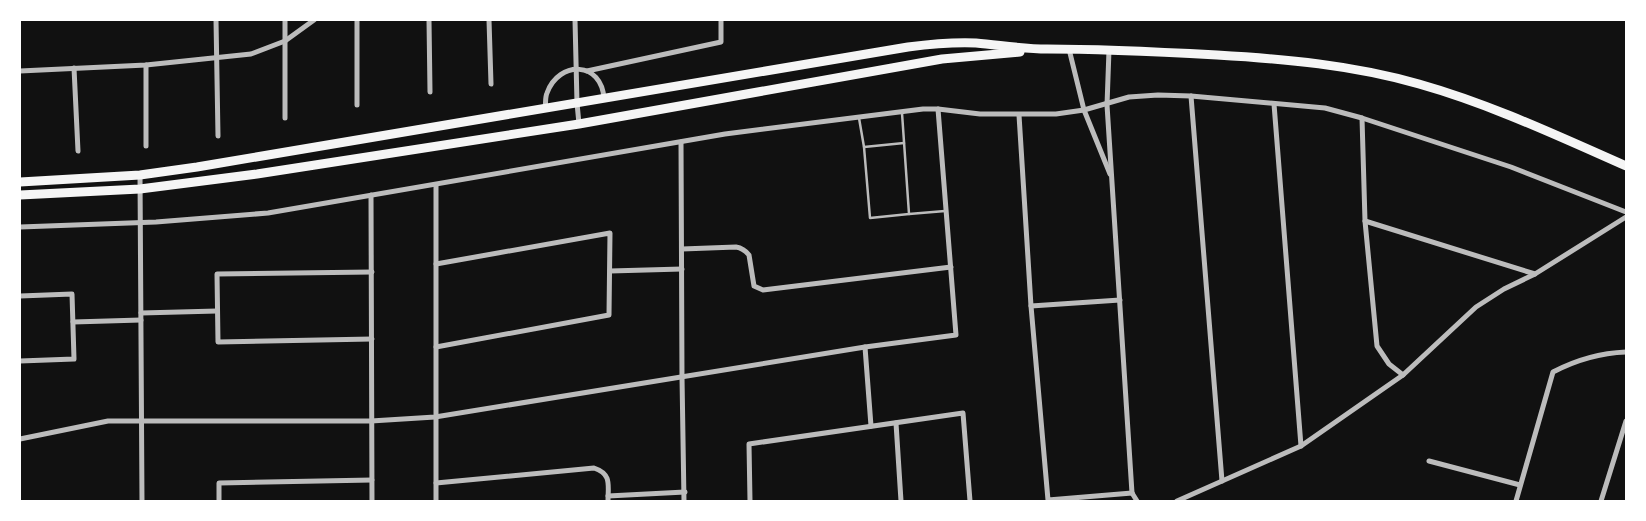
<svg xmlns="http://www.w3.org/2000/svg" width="1646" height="521" font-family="Signika,sans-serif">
	<rect width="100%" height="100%" fill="#111"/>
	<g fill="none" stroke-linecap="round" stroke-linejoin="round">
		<!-- service -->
		<g stroke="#bcbcbc" stroke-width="2.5">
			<polyline points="859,118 864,147 870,218 909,214 902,113"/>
			<polyline points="864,147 904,143"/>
			<polyline points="909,214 945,211"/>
		</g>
		<!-- minor -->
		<g stroke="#bcbcbc" stroke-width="5">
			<polyline points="216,20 218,136"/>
			<polyline points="357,20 357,105"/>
			<polyline points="429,20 430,92"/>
			<polyline points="489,20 491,84"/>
			<polyline points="575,20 577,103 579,124"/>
			<polyline points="1069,49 1084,110 1110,174"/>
			<polyline points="1109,50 1107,105 1132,493"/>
			<polyline points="146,65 146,146"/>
			<polyline points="74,68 78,151"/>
			<polyline points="20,71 146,65 251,54 285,41 314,20"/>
			<polyline points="587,71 721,42 721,20"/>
			<polyline points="1191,96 1222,481"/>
			<polyline points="1274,104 1301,446"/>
			<path d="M545,108C546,103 545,97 547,93C559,60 602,61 604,99"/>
			<polyline points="1019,115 1031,306 1048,500 1132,493"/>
			<polyline points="285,118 285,20"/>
			<polyline points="1362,118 1365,221 1377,346 1389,364 1403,375"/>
			<polyline points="681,142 682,377 684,501"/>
			<polyline points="140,175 142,501"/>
			<polyline points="371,195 372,501"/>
			<polyline points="1365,221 1535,274"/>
			<polyline points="20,227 156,222 268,213 725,134 923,109 938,109 980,114 1056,114 1084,110 1129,97 1158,95 1191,96 1325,108 1362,118 1511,167 1626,212"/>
			<path d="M682,249L736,247C742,248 745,250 749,255L754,286L763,290L951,267"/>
			<polyline points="610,271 682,269"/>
			<polyline points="372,272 217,274 218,342 372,339"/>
			<polyline points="20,296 72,294 74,359 20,361"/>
			<polyline points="1031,306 1120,300"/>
			<polyline points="141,313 217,311"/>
			<polyline points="73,322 141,320"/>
			<polyline points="436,347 609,315 610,233 436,264"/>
			<polyline points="865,347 871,426"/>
			<polyline points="896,423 901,501"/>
			<polyline points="20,439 108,421 371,421 435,417 865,347 956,335 938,109"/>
			<polyline points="1429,461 1520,485"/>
			<path d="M436,483L594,468C612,474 608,485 608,501"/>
			<polyline points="1132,493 1137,501"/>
			<polyline points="608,496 685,492"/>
			<polyline points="219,501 219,483 372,480"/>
			<polyline points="436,501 436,185"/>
			<polyline points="750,501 749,444 963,413 970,501"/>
			<polyline points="1177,501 1301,446 1403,375 1476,307 1504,289 1535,274 1626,217"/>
			<path d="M1516,501L1553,372C1576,360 1600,353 1626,352"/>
			<polyline points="1601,501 1626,421"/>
		</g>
		<!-- primary -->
		<g stroke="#f5f5f5" stroke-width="9">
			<path d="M20,182L140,175L197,167L908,47C931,44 953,42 976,43C1000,45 1023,49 1047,49C1104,49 1161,52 1217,55C1285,59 1353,65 1419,84C1490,104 1558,136 1626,166"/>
			<polyline points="20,195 140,189 257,174 579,124 942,59 1020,52"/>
		</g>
	</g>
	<!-- border -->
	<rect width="1646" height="521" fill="none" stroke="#ffffff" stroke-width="42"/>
</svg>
